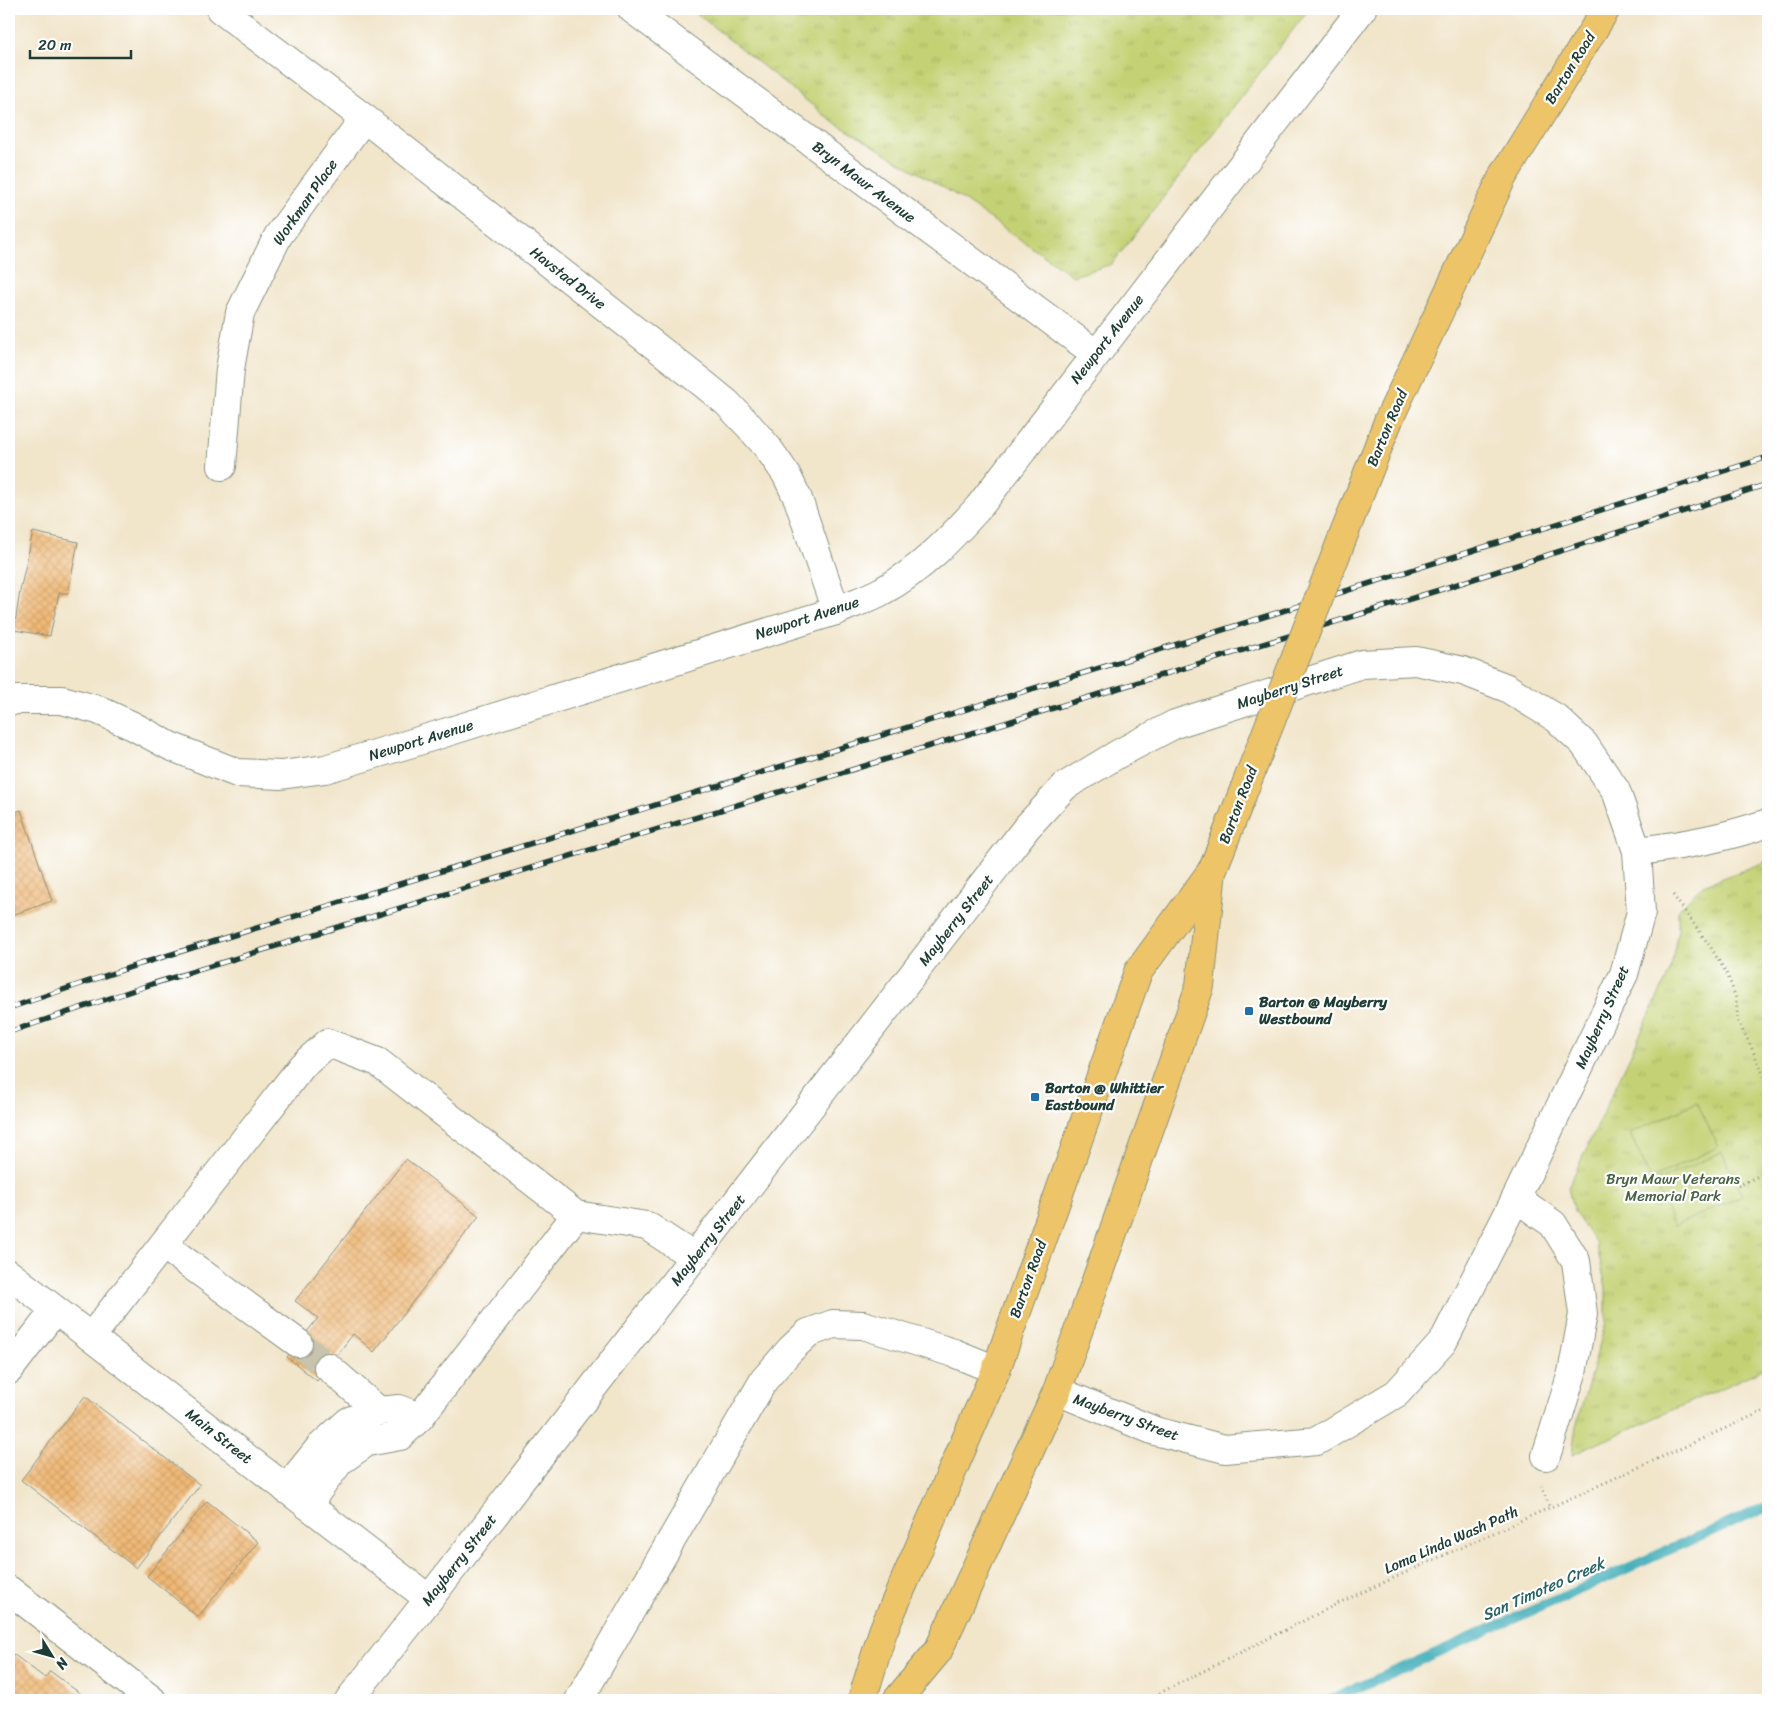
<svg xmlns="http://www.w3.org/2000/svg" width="1777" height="1709" font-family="Sriracha,sans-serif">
	<defs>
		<pattern id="grass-tufts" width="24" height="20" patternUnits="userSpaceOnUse" patternTransform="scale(1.25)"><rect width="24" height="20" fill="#c4d274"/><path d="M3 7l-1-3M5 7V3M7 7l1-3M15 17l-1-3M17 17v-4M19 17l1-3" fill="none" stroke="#a8b565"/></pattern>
		<pattern id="building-cross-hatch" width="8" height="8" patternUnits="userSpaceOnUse" patternTransform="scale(1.25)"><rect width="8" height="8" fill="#f0b875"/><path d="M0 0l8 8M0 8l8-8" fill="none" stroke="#cd9f66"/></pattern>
	</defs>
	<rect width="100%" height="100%" fill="#fff"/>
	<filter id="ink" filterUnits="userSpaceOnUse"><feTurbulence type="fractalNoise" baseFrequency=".02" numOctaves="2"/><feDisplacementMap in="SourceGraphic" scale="10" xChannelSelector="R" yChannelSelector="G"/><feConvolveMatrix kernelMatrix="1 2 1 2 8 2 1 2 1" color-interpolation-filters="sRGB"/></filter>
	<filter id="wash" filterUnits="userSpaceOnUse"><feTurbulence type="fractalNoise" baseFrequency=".0096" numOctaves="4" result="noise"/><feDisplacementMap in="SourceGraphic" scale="20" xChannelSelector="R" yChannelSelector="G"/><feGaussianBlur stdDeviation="1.12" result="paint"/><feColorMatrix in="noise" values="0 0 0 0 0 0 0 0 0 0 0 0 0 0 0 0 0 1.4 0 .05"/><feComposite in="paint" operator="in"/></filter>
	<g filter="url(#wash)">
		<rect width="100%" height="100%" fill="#f1e5ca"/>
		<!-- grass -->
		<g fill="url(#grass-tufts)" stroke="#728854">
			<polygon points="691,9 1309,9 1112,264 1073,276 959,197 832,121"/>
			<polygon points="1768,861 1768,1367 1572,1455 1576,1426 1606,1322 1606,1287 1596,1243 1574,1212 1568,1188 1670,971 1678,930 1678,910 1703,885"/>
		</g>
		<!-- pitch -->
		<g fill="#c4d274" stroke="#728854">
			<polygon points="1697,1102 1718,1147 1651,1179 1630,1134"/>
			<polygon points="1722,1152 1742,1196 1674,1226 1655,1182"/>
		</g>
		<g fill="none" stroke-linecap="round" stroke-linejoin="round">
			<!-- stream -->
			<polyline stroke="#3cacb7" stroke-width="10" points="1330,1700 1768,1506"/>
		</g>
		<g id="blocks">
			<!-- building -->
			<g fill="url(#building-cross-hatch)">
				<polygon points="33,532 78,542 68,593 59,593 50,636 14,630 20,591"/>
				<polygon points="21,810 52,901 9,916 9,814"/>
				<polygon points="406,1159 479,1216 374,1352 353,1334 317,1381 287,1357 318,1318 295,1301"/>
				<polygon points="85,1396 200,1485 136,1568 21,1480"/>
				<polygon points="207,1501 258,1542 198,1617 147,1576"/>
				<polygon points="13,1654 45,1678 50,1671 89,1700 9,1700 9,1660"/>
			</g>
		</g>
	</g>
	<g filter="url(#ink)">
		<use href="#blocks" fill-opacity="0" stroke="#88917f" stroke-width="1"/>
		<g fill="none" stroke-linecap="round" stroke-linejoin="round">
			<!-- minor-tunnel -->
			<polyline stroke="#c7c3ac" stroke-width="28" stroke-dasharray="28 14" stroke-linecap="butt" points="298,1343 328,1367"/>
			<!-- minor casing -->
			<g stroke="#88917f" stroke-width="30">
				<g id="minor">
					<polyline points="220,9 364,118 705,385 727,403 749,426 768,448 786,474 798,499 836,611"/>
					<polyline points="632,9 1096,354"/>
					<polyline points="222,466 230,369 240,313 278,236 364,118"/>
					<path d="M9,702L16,700H62L98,710L133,726L170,746L237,773L281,775L325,769L412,743L836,611C851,604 868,599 882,591C921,570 950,539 979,507L1362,9"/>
					<path d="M1637,851C1682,846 1725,838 1768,823"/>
					<polyline points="1516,1198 1553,1224 1576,1261 1583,1314 1572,1373 1546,1456"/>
					<polyline points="163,1245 298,1343"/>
					<polyline points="9,1274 429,1599"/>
					<polyline points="91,1337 302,1066 328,1043 378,1062 576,1215 647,1226 694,1257"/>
					<polyline points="328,1367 379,1411"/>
					<polyline points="9,1370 55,1310"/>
					<polyline points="286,1489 320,1447 349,1421 379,1411 399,1409 420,1417"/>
					<polyline points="307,1505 340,1461 367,1442 400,1436 420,1417 576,1215"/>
					<polyline points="9,1590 152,1700"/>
					<polyline points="349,1700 429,1599 1027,827 1065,786 1118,754 1175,724 1362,664 1416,661 1463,671 1507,688 1556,718 1584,744 1616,791 1637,851 1641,912 1624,974 1516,1198 1443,1342 1397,1393 1317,1441 1225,1449 1155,1431 1057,1391"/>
					<polyline points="579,1700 764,1380 790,1350 808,1333 833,1324 863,1325 954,1353 996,1370"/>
				</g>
			</g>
			<!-- major casing -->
			<g stroke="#88917f" stroke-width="30">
				<g id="major">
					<polyline points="1389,419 1502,178 1606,9"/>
					<polyline points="862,1700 883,1631 996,1370 1138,972 1213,869"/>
					<polyline points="897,1700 938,1651 1057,1391 1200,986 1212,870"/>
				</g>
			</g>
			<!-- path -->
			<g stroke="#88917f" stroke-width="3" stroke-dasharray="1 4" stroke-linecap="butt">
				<polyline points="1673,895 1710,946 1728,976 1736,998 1738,1022 1749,1042 1768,1085"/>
				<polyline points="1738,1186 1768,1171"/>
				<polyline points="1541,1486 1550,1508"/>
				<polyline points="1146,1700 1345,1600 1768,1409"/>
			</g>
			<!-- minor -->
			<use href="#minor" stroke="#fff" stroke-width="28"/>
			<!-- major -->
			<use href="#major" stroke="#eec469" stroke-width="28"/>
			<!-- rail casing -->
			<g stroke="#1f3d34" stroke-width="5.5">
				<g id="rail">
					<polyline points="9,1008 140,964 1194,639 1768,457"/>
					<polyline points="9,1032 152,984 1436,591 1768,484"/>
				</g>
			</g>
			<!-- rail -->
			<use href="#rail" stroke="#fff" stroke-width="4" stroke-dasharray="11" stroke-linecap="butt"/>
			<!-- major-bridge casing -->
			<g stroke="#88917f" stroke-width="30" stroke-linecap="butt">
				<polyline id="major-bridge" points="1213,869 1389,419"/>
			</g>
			<!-- major-bridge -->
			<use href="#major-bridge" stroke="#eec469" stroke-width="28"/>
		</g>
	</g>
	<!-- markers -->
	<g fill="#1f6fb2" stroke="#fff" stroke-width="2">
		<rect x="1244" y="1006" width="10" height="10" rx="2.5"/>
		<rect x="1030" y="1092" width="10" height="10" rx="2.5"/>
	</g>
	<g text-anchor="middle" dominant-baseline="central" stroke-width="4.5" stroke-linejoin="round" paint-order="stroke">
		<!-- street labels -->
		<g font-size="15" fill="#1f3d34" stroke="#fff">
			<text transform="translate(1570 68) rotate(-58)">Barton Road</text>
			<text transform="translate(864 182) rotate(37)">Bryn Mawr Avenue</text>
			<text transform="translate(305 202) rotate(-55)">Workman Place</text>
			<text transform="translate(568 278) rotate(38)">Havstad Drive</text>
			<text transform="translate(1107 339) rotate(-52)">Newport Avenue</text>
			<text transform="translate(1387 428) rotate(-67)">Barton Road</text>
			<text transform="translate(807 618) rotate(-18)">Newport Avenue</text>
			<text transform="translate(1290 687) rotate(-18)">Mayberry Street</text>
			<text transform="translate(421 740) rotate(-17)">Newport Avenue</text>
			<text transform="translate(1238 805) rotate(-69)">Barton Road</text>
			<text transform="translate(956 920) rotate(-52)">Mayberry Street</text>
			<text transform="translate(1602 1017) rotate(-66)">Mayberry Street</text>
			<text transform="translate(708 1240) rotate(-52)">Mayberry Street</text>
			<text transform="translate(1028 1279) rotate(-70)">Barton Road</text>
			<text transform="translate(1126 1417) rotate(20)">Mayberry Street</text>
			<text transform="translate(219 1436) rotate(38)">Main Street</text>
			<text transform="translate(1451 1540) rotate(-24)">Loma Linda Wash Path</text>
			<text transform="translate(459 1560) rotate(-52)">Mayberry Street</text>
		</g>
		<!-- poi labels -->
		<g font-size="15" font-weight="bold" fill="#1f3d34" stroke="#fff" text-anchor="start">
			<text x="1259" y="1002">Barton @ Mayberry<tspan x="1259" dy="17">Westbound</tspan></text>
			<text x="1045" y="1088">Barton @ Whittier<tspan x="1045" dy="17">Eastbound</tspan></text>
		</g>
		<!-- park labels -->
		<g font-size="15" fill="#486244" stroke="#fff">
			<text x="1673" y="1179">Bryn Mawr Veterans<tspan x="1673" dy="17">Memorial Park</tspan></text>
		</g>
		<!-- water labels -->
		<g font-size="16" font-style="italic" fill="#296462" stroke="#fff">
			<text transform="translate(1543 1589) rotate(-24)">San Timoteo Creek</text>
		</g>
	</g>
	<!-- margin -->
	<rect width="1777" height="1709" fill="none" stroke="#fff" stroke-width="30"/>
	<!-- north arrow -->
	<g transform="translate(52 1656) rotate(127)" stroke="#ffffff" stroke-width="4" paint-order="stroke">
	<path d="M0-4L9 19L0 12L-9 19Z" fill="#1f3d34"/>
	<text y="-8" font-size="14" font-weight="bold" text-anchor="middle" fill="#1f3d34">N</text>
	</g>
	<!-- scale -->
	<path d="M30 50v8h101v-8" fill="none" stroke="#1f3d34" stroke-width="2.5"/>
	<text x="38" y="50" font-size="15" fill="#1f3d34" stroke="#ffffff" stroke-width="4" paint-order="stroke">20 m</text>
</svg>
